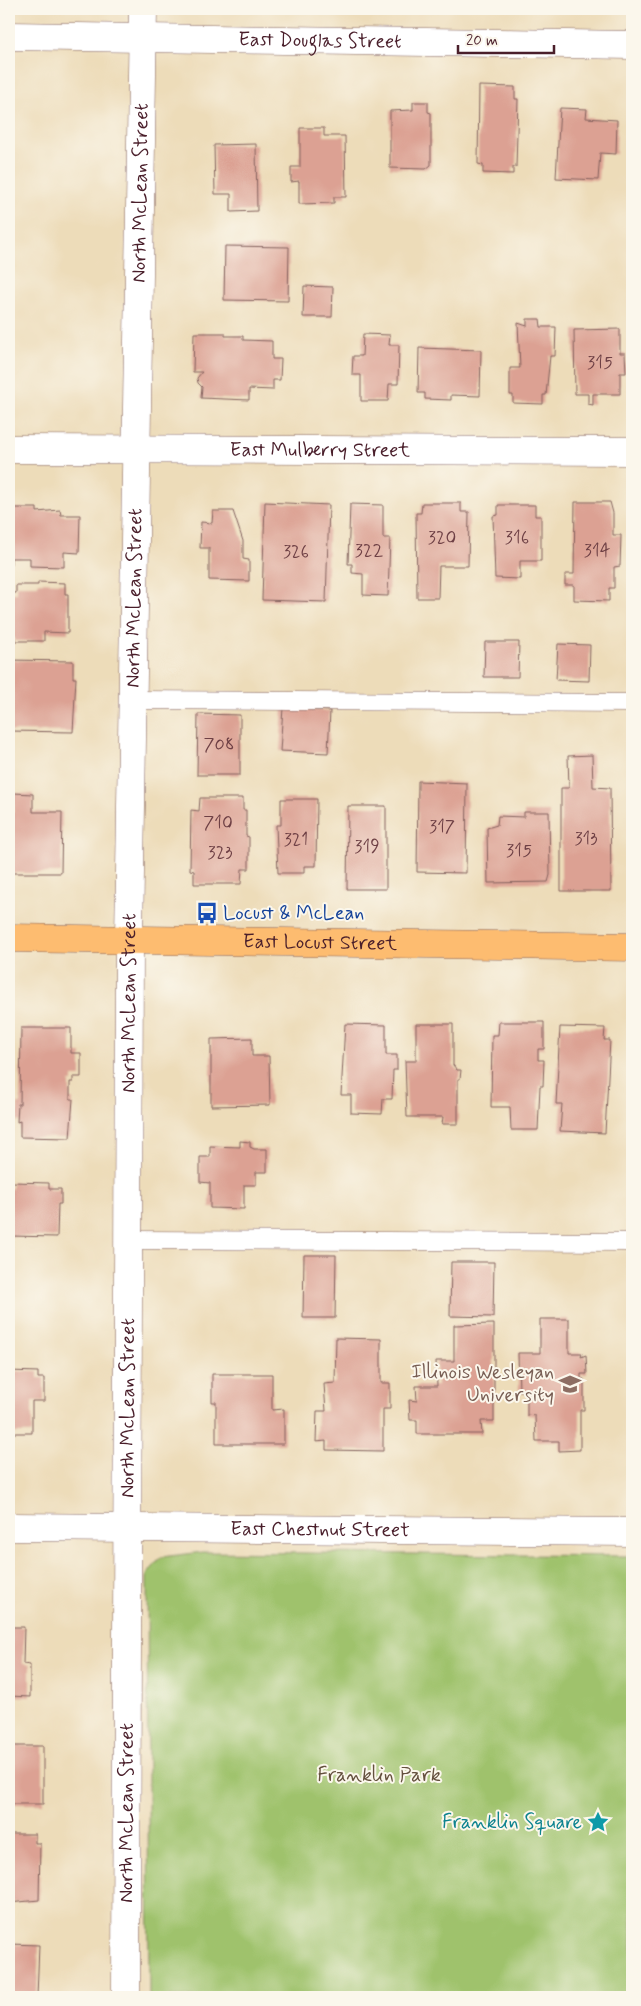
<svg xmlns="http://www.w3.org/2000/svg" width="641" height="2006" font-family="Mynerve,sans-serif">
	<rect width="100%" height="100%" fill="#fbf7ec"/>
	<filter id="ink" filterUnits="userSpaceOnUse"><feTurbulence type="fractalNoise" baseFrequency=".02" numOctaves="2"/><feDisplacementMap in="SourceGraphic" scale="10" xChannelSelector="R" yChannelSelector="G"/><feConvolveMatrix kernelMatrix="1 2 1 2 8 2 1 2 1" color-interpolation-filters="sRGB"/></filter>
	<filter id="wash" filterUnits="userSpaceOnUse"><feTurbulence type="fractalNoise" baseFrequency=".0096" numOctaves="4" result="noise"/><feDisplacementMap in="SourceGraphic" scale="20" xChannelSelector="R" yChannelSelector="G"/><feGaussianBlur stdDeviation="1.12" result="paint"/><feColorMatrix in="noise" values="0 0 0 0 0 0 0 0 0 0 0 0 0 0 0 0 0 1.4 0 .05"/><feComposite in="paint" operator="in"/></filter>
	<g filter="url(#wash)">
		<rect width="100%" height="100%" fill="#eddcb9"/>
		<!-- green -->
		<polygon fill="#9fc26c" stroke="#74704c" points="203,1552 632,1556 632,1997 149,1997 147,1575 161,1557"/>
		<g id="blocks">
			<!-- building -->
			<g fill="#dca193">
				<polygon points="479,86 515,87 515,99 518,99 516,167 513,167 513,174 483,173 483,165 478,164"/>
				<polygon points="413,102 428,102 428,112 431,113 431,165 426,169 390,168 390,111 413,110"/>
				<polygon points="560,108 587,109 586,118 617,120 616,154 600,153 598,180 556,178"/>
				<polygon points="300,128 324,128 324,136 345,136 346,197 334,197 334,203 299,204 299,181 291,182 291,167 300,167"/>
				<polygon points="256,144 257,211 231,212 231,194 215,194 214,145"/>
				<polygon points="225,246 289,247 288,301 224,300"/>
				<polygon points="304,286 333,287 332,317 303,317"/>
				<polygon points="527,319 540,319 541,327 556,327 555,356 550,356 546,395 543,395 543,404 513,403 513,395 510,395 510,368 520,368 518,323 527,326"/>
				<polygon points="620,329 620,353 625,353 626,373 620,373 620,394 593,394 593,405 588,404 588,394 575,394 574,330"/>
				<polygon points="194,333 225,333 225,336 243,336 243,340 272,341 272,359 281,359 280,380 273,380 273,390 249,389 249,400 201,398 202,387 198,383 197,378 202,372 193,372"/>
				<polygon points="363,334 390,335 389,345 399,345 398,384 389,384 388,401 361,401 361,375 352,375 353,356 362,356"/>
				<polygon points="419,348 481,350 480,396 451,395 451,400 425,399 425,393 418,393"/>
				<polygon points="265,502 329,505 326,602 262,600"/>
				<polygon points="575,502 610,502 613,513 613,535 621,535 620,566 614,567 614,588 609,588 609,601 574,600 574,585 565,585 565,574 574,574"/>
				<polygon points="422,503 461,503 461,512 469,512 468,566 439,566 438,598 417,598 416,513 421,513"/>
				<polygon points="350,504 383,505 383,538 390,538 388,596 363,595 363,574 352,573 352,564 348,564"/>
				<polygon points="9,505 11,505 11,508 37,508 37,512 60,510 61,515 80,515 79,553 64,552 64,567 30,566 30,558 11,558 11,566 9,566"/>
				<polygon points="498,505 535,505 535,516 541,516 541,561 520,561 520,579 495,578 493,516 498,515"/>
				<polygon points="213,511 233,511 243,541 243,559 249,560 249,581 209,580 209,548 200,548 201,522 212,523"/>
				<polygon points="38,582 65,583 65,594 68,594 68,633 44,632 44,641 15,641 15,638 9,638 9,593 16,593 16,585 38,585"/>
				<polygon points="485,642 519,642 518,677 484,677"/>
				<polygon points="558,644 590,645 589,681 556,680"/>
				<polygon points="9,660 73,661 73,678 76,678 73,732 9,731"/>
				<polygon points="283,708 330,711 328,753 280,751"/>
				<polygon points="198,714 240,715 240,775 197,775"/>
				<polygon points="592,755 593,787 610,788 611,891 561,891 561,788 569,788 568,756"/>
				<polygon points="418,781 467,783 466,873 417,872"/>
				<polygon points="14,793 33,794 33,812 62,812 61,873 9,873 9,811 14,812"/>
				<polygon points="200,798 243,798 243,810 246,810 246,836 249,837 249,869 242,869 241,884 194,884 194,871 190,870 191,810 199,811"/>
				<polygon points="281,799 317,799 316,866 304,866 304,873 278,873 276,825 281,825"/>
				<polygon points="348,806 386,806 386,889 347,889"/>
				<polygon points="524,812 549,812 550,875 548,882 488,883 487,828 497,825 498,816 524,817"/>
				<polygon points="499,1022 544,1022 544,1049 538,1049 538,1060 544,1060 543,1086 540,1086 538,1130 511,1130 510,1107 491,1107 492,1035 498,1035"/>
				<polygon points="345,1024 386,1025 386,1055 397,1055 397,1070 393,1070 392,1099 383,1099 382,1114 351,1113 351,1095 341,1095"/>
				<polygon points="416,1024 453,1024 453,1065 457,1070 461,1070 460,1079 458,1079 458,1124 442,1124 443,1117 407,1117 405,1061 416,1061"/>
				<polygon points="560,1027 605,1028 604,1040 610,1040 605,1133 560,1131 562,1104 556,1104"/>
				<polygon points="21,1028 71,1028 71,1053 81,1053 81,1077 73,1077 73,1082 70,1082 70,1099 73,1099 70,1138 20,1137 20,1121 17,1122 18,1104 20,1104"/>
				<polygon points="252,1038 252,1056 269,1056 270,1105 211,1106 211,1039"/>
				<polygon points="240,1141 250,1142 250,1147 254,1149 267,1149 267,1172 256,1172 256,1185 244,1185 244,1209 210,1208 210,1183 200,1182 200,1157 210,1157 210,1146 240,1147"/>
				<polygon points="12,1182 49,1183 49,1189 61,1189 61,1204 58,1204 57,1237 9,1236 9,1188 12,1189"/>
				<polygon points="304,1255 336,1255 335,1318 303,1318"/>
				<polygon points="451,1262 494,1262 493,1317 450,1316"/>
				<polygon points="540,1319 569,1319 569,1353 582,1353 581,1357 586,1355 587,1374 581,1374 581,1379 584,1379 584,1410 580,1410 580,1450 559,1451 559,1441 536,1441 535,1416 527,1415 527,1391 519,1391 518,1353 540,1353"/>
				<polygon points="494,1324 494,1421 481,1421 482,1434 417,1434 417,1420 410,1420 409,1400 417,1401 416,1386 437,1386 436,1361 454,1361 454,1325"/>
				<polygon points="336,1338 381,1339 381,1383 390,1383 390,1409 383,1409 383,1451 326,1450 326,1441 316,1442 317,1411 326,1411 324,1384 335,1383"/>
				<polygon points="9,1371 38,1372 38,1378 44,1378 44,1401 32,1401 32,1433 9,1433"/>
				<polygon points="212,1374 272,1374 272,1410 284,1409 284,1444 216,1444 216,1402 212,1402"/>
				<polygon points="9,1627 24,1627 23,1664 30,1665 30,1697 9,1696"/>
				<polygon points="10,1746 43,1746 43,1804 9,1804"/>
				<polygon points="9,1834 35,1834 35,1843 40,1843 39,1900 9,1903"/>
				<polygon points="9,1944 39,1945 37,1997 9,1997"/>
			</g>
		</g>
	</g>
	<g filter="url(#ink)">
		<use href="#blocks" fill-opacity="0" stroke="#83615d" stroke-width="1"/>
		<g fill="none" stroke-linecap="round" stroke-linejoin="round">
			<!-- lane casing -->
			<g stroke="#83615d" stroke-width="19">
				<g id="lane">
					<polyline points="133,700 632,703"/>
					<polyline points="128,1240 632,1242"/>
				</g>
			</g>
			<!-- street casing -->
			<g stroke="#83615d" stroke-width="29">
				<g id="street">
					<path id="s1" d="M9,36L632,45"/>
					<path id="s2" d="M9,449L632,451"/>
					<path id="s3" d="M9,1527L632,1532"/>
					<path id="s4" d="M126,1997L129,939L143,9"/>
				</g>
			</g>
			<!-- primary casing -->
			<g stroke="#83615d" stroke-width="29">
				<g id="primary">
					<path id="s5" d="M9,938L632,947"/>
				</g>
			</g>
			<!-- lane -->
			<use href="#lane" stroke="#fff" stroke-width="18"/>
			<!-- street -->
			<use href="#street" stroke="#fff" stroke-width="28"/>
			<!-- primary -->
			<use href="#primary" stroke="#fdbc70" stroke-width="28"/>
		</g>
	</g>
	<!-- icons -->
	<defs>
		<g id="bus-bare" transform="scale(1.725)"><path d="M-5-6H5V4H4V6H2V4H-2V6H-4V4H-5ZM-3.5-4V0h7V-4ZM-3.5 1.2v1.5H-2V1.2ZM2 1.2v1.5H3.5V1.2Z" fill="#1a4fb4" stroke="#fbf7ec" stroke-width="2.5" paint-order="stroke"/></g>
		<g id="university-bare" transform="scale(1.725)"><path d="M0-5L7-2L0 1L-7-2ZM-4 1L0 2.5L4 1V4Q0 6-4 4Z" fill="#8d6e63" stroke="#fbf7ec" stroke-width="2.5" paint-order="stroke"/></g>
		<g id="sight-bare" transform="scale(1.725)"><path d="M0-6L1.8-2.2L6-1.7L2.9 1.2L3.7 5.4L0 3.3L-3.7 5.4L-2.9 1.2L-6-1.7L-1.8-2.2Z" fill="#0f9aa8" stroke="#fbf7ec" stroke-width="2.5" paint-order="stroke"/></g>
	</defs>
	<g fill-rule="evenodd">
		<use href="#bus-bare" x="207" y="913"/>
		<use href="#university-bare" x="570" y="1384"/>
		<use href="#sight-bare" x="598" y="1822"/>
	</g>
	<g text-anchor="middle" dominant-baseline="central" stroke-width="4" stroke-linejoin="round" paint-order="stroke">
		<!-- number labels -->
		<g font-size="18" fill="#6e4045">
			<text x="600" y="363">315</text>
			<text x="442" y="538">320</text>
			<text x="517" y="538">316</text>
			<text x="369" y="551">322</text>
			<text x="597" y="551">314</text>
			<text x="296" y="552">326</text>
			<text x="219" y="745">708</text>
			<text x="218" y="823">710</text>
			<text x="442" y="827">317</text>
			<text x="586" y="839">313</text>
			<text x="296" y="840">321</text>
			<text x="367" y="847">319</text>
			<text x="519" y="851">315</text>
			<text x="220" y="853">323</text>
		</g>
		<!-- street labels -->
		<g font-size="20" fill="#4a1f2b" stroke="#fbf7ec">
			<text stroke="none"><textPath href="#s1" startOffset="311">East Douglas Street</textPath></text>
			<text stroke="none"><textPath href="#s4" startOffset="1804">North McLean Street</textPath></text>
			<text stroke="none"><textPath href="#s2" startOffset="311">East Mulberry Street</textPath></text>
			<text stroke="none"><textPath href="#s4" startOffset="1399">North McLean Street</textPath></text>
			<text stroke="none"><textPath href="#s5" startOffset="311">East Locust Street</textPath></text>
			<text stroke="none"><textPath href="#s4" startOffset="994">North McLean Street</textPath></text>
			<text stroke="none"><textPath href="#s4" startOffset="589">North McLean Street</textPath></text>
			<text stroke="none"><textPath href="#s3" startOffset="311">East Chestnut Street</textPath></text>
			<text stroke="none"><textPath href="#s4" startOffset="184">North McLean Street</textPath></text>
		</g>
		<!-- transit labels -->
		<g font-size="20" fill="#164399" stroke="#fbf7ec" text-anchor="start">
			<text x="223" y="913">Locust &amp; McLean</text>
		</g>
		<!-- education labels -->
		<g font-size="20" fill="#785e54" stroke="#fbf7ec" text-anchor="end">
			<text x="554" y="1372">Illinois Wesleyan<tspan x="554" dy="23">University</tspan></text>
		</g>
		<!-- park labels -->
		<g font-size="20" fill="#64503e" stroke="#fbf7ec">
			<text x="379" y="1775">Franklin Park</text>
		</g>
		<!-- culture labels -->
		<g font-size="20" fill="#0d838f" stroke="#fbf7ec" text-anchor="end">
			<text x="582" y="1822">Franklin Square</text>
		</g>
	</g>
	<!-- margin -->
	<rect width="641" height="2006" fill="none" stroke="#fbf7ec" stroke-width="30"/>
	<!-- scale -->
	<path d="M458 45v8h96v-8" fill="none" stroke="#4a1f2b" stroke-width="2.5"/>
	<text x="466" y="45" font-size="15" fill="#4a1f2b" stroke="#fbf7ec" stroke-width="4" paint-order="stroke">20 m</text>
</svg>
